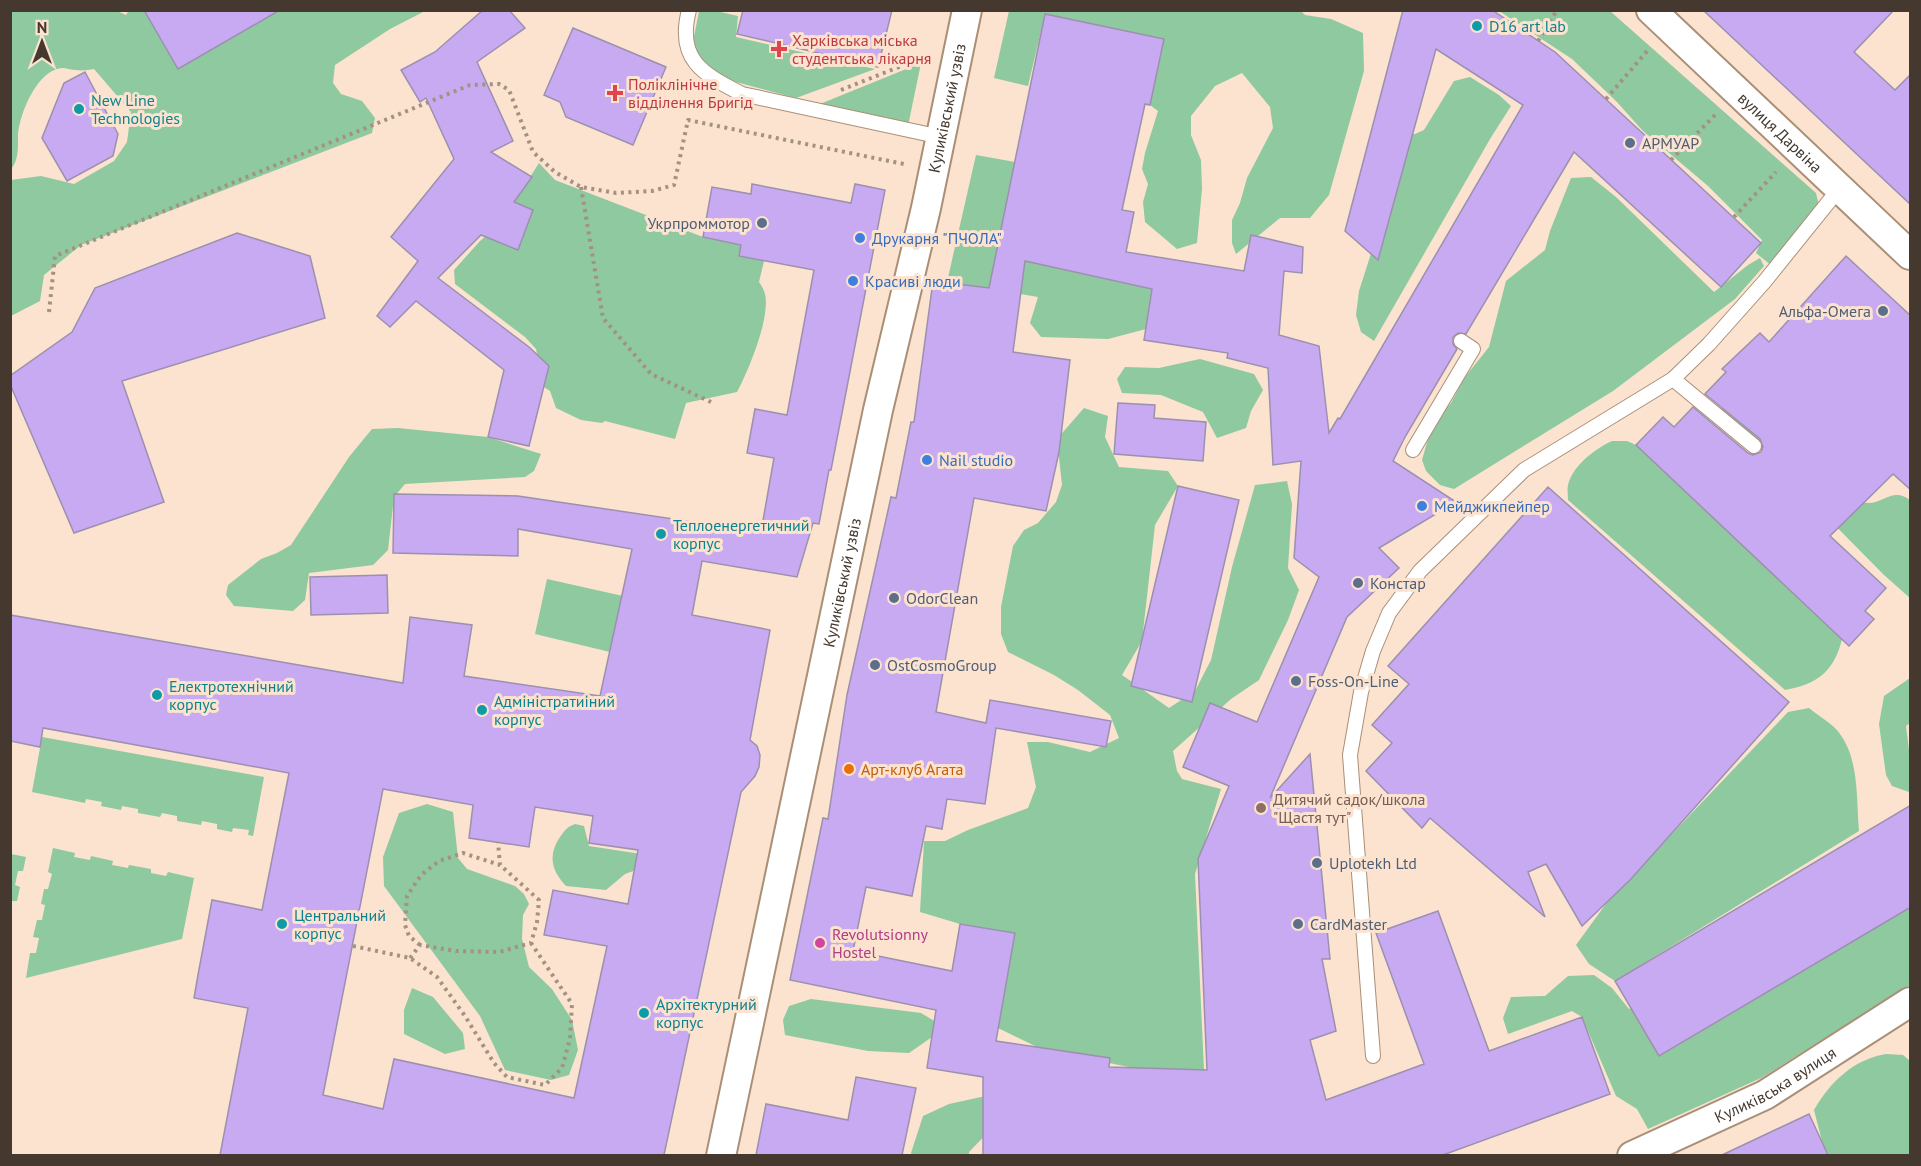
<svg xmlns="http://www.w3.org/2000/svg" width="1921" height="1166" font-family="'PT Sans',sans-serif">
	<rect width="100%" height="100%" fill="#fbe3cf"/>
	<!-- green -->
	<g fill="#8ec99f">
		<path d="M115,10L126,15L129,10L425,11L390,29L335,65L333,83L341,94L362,101L375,118L372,133L81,245L44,275L40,301L11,316V180L41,176L74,184L114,161L127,142L131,112L94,69C88,70 82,71 76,70C71,70 66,68 62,68C37,70 20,113 18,134C18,146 19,160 11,169V11Z"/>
		<polygon points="699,11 716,11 738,16 736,37 875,69 796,98 721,78 701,63 692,47"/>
		<polygon points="1009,11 1301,11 1305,15 1331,19 1363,33 1364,71 1329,195 1310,218 1280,218 1236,254 1232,243 1232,220 1240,203 1247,178 1273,128 1270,107 1242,73 1215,86 1191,116 1191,135 1201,160 1202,189 1197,243 1177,249 1145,222 1143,202 1148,184 1142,169 1145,153 1158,111 1150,105 1164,39 1045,14 1028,86 994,78"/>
		<polygon points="1499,11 1610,11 1816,193 1819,206 1772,266 1756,253 1762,240 1708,186 1643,131 1616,101 1572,59"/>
		<polygon points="921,63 908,126 815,106"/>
		<polygon points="1470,77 1499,95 1511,106 1490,139 1374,341 1361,332 1356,315 1359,291 1386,207 1398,134 1415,134 1424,130 1454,81"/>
		<polygon points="976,155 1015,162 1153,282 1146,329 1108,339 1041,337 1030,323 1038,297 947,282"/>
		<path d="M539,163L555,180L703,237L741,245L739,256L764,261L759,282C761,285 763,288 764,291C773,312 748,372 737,392L686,403L675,439L605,421L602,423L581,420L556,408L550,391L544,387L536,349L525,337L455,284L454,270L480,241L521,206L514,202Z"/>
		<polygon points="1591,177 1616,197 1714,292 1748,265 1760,258 1764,266 1735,299 1613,391 1454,489 1440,485 1426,471 1422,460 1432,425 1451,403 1465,377 1489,347 1506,281 1545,250 1550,231 1571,178"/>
		<polygon points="1200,359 1254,374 1263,390 1251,411 1246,428 1217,438 1203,412 1161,395 1122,393 1117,379 1125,367 1159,368"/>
		<path d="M1722,402L1855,500C1859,501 1865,503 1869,503C1883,503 1894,487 1910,500V598L1884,575L1721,410Z"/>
		<polygon points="1084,408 1108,416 1105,437 1119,467 1168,471 1178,486 1155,525 1142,641 1122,675 1169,708 1195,691 1211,660 1232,567 1255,485 1287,481 1292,504 1288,568 1299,590 1288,620 1259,680 1231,699 1173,751 1177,771 1182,779 1221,789 1195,874 1204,1070 1134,1068 1109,1063 1110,1058 1037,1047 998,1028 1015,933 960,924 920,912 924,841 945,841 968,830 1028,808 1036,787 1027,742 1048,742 1090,752 1119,738 1110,715 1078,690 1054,675 1008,652 1001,634 1001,607 1013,546 1024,530 1038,523 1056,502 1062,485 1057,439"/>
		<polygon points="398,428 488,437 541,454 534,471 525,477 405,484 394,497 388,550 373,565 309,573 305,600 293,611 234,606 226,595 228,585 261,559 277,553 291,545 349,457 372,429"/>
		<path d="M1612,441H1627L1636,445L1842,639C1834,672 1817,684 1785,690L1568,500C1568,495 1567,489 1568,485C1573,465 1595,449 1612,441Z"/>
		<polygon points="547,579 623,596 610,652 535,634"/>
		<polygon points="1910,678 1910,723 1906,726 1910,758 1909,792 1892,786 1886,775 1879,724 1884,696"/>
		<path d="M1809,708C1817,715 1828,721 1835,728C1860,754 1856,798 1859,831L1615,981L1589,964L1576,945L1608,901L1788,712Z"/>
		<polygon points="42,737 264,777 253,836 248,835 249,830 233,828 232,832 217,829 217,824 202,821 201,825 177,821 177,816 162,813 160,817 138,813 138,809 122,806 121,810 101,806 102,802 86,799 85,803 32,792"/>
		<polygon points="427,804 453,812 458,858 467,869 515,886 524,894 529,904 523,915 522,939 529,967 552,989 572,1020 578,1050 569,1075 551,1080 505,1070 480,1016 384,886 383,857 399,813"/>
		<path d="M575,824L584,826L589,846L641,854L639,869L625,874L606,890L566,886C551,870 548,855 560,837C565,830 567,827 575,824Z"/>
		<polygon points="53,848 75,853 74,857 90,860 91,856 113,861 112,865 128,868 129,865 151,869 151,873 166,876 168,872 194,878 182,939 26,978 30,953 36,953 39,938 33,937 37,920 42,920 45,905 41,904 44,889 48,889 52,874 48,872"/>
		<polygon points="11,854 26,857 23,871 18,871 15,885 20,887 17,901 12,901 11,911"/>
		<polygon points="1910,907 1910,985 1761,1078 1648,1129 1637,1109 1616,1096 1582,1017 1572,1011 1508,1034 1503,1018 1511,997 1545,996 1568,976 1594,975 1612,988 1629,1009 1631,1008 1660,1056"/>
		<polygon points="412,988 433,997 463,1033 465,1049 445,1054 404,1034 404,1010"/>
		<polygon points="811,999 921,1013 936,1022 932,1037 909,1053 868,1051 785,1035 783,1020 789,1006"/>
		<path d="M1886,1054L1903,1055L1910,1061V1155H1829L1823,1145L1814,1110C1830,1082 1854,1059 1886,1054Z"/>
		<polygon points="1004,1092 996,1124 969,1152 969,1155 912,1156 911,1153 923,1116 949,1104"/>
	</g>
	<!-- building -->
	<g fill="#c7aaf2" stroke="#9c90af" stroke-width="1.5" fill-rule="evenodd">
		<polygon points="144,10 280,10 178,69"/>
		<polygon points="483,10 509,10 525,28 477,62 513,141 491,152 532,177 514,202 533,210 518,250 481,235 438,278 529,347 549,366 529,446 488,437 504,370 416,301 390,327 377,316 418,261 391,237 454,159 426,98 420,102 401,70 435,52"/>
		<polygon points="743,10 892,10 878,67 737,34"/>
		<path d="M1403,10H1492L1555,52L1761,243L1721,287L1574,152L1466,334L1458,333L1453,337V344L1457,349L1405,437L1393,461L1456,502L1379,548L1399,568L1347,617L1270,798L1310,754L1330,959H1322L1336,1031L1310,1040L1326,1100L1424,1064L1376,933L1438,911L1489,1051L1582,1017L1610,1094L1443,1155H983V1077L927,1068L936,1010L790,980L823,818L828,819L847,695L891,497L896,498L911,422H914L933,281L989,288L1045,14L1164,39L1150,105L1145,104L1122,210L1134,212L1126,252L1244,271L1251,235L1303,247L1302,273L1284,271L1279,335L1319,346L1329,433L1338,418L1340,419L1523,105L1436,49L1378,260L1345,231ZM1025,261L1152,289L1144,340L1228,353L1227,358L1268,368L1273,465L1301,461L1294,558L1319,577L1257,722L1210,703L1183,767L1229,786L1198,859L1207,1070L1109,1067L1110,1058L996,1041L1015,933L960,924L952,971L853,951L866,887L912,896L926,826L942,829L947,799L985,804L996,728L1106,747L1111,721L990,700L986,723L936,712L974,498L1046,511L1059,452L1070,360L1013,352Z"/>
		<polygon points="1703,10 1894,10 1854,52 1895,90 1911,74 1911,205"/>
		<polygon points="573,28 666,67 633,145 566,117 560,102 544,95"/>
		<polygon points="85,72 118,134 113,156 67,181 42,138 64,83"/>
		<path d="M752,184L851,203L855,184L885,190L842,413L831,470H829L819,524L813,523L797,577L702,561L692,615L770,630L750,740L757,746L760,755L759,767L755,776L741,792L664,1155H220L248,1008L194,998L198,975L212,900L262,910L289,773L43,728L40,747L10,741V615L403,683L410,617L472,625L464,676L600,696L632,549L518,529V556L393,553L394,494L518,496L761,532L774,458L747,453L755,409L787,415L814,270L739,256L741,245L703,237L712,187L751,194ZM383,789L473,805L469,838L529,847L535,807L593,816L589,843L638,850L628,904L553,890L544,935L607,946L574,1098L394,1059L383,1109L323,1095Z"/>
		<polygon points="237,233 310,256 325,318 122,381 164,502 74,533 10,384 10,376 72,332 95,288"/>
		<polygon points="1846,256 1911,316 1911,490 1893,474 1830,536 1886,588 1865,611 1874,619 1849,646 1636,445 1663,417 1674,427 1693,407 1748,453 1753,455 1761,452 1763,447 1760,439 1705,394 1726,372 1722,369 1760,333 1769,342"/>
		<polygon points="1118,403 1155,405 1154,418 1206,422 1203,461 1114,454"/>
		<polygon points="1178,486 1239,500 1192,702 1131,686"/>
		<polygon points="1548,487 1789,702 1630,880 1582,926 1546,864 1528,872 1545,917 1430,818 1422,828 1366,771 1392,743 1372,725 1409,684 1388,666"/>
		<polygon points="387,575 388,613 311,615 310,577"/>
		<polygon points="1911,805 1911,907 1659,1056 1615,981"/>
		<polygon points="856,1077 916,1088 902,1155 756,1155 766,1104 848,1120"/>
		<polygon points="1809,1114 1828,1155 1722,1155"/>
	</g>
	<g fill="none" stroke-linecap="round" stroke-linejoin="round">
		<!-- service casing -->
		<g stroke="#aa8f77" stroke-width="16">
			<g id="service">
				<path d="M689,10C676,60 703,74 742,94L941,137"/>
				<polyline points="1673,379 1754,446"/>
				<polyline points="1413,450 1473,349 1461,341"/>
				<polyline points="1373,1056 1350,755 1361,692 1373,651 1389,613 1420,571 1524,470 1673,379 1709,344 1765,281 1839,189"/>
			</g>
		</g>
		<!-- minor casing -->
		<g stroke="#aa8f77" stroke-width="32">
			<g id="minor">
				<path id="s1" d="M1651,10L1910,255"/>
				<path id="s2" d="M721,1156L878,410L926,208L967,10"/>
				<path id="s3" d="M1632,1156L1765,1095L1910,1002"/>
			</g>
		</g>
		<!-- path -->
		<g stroke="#a39182" stroke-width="4" stroke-dasharray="3 4.5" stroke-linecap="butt">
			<polyline points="1538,41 1557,10"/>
			<polyline points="841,90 924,57"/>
			<polyline points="1606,99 1648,50"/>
			<polyline points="1671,160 1717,113"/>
			<polyline points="581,187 603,318 651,374 711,402"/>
			<polyline points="1734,217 1776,172"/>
			<polyline points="49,312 55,256 470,85 499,84 509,90 533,152 555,172 581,187 616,193 652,191 674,185 688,120 904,164"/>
			<polyline points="420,945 409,936 405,925 407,896 421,875 439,861 463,853 500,865"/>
			<polyline points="353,946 410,958 437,977 465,1016 494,1063 507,1077 545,1085 562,1068 570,1039 572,1004 531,943"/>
			<polyline points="410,958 420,945 456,951 499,952 531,943 537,922 539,900 500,865 498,842"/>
		</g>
		<!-- service -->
		<use href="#service" stroke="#fff" stroke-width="14"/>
		<!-- minor -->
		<use href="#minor" stroke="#fff" stroke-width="28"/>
	</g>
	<!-- markers -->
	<g fill="#0f9aa8" stroke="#fbe3cf" stroke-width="2">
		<circle cx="1477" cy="26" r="6"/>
		<circle cx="79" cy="109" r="6"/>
		<circle cx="661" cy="534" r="6"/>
		<circle cx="157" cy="695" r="6"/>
		<circle cx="482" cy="710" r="6"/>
		<circle cx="282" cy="924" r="6"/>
		<circle cx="644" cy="1013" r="6"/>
	</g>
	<g fill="#e0444e" stroke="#fbe3cf" stroke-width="2">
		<path d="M776 40h6v6h6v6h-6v6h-6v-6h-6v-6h6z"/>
		<path d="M612 84h6v6h6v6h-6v6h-6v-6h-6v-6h6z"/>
	</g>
	<g fill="#5c6f8a" stroke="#fbe3cf" stroke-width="2">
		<circle cx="1630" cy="143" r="6"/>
		<circle cx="762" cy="223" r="6"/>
		<circle cx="1883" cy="311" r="6"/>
		<circle cx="1358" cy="583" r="6"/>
		<circle cx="894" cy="598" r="6"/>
		<circle cx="875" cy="665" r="6"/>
		<circle cx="1296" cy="681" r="6"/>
		<circle cx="1317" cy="863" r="6"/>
		<circle cx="1298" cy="924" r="6"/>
	</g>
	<g fill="#3f7fe0" stroke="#fbe3cf" stroke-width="2">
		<circle cx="860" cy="238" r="6"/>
		<circle cx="853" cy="281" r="6"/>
		<circle cx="927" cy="460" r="6"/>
		<circle cx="1422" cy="506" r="6"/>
	</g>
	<circle fill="#e8710a" stroke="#fbe3cf" stroke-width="2" cx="849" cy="769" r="6"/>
	<circle fill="#8d6e63" stroke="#fbe3cf" stroke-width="2" cx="1261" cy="808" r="6"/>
	<circle fill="#d1479c" stroke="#fbe3cf" stroke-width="2" cx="820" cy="943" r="6"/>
	<g text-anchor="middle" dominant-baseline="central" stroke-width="6" stroke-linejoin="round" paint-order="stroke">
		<!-- culture labels -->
		<g font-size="16" fill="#0d838f" stroke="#fbe3cf" text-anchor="start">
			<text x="1489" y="26">D16 art lab</text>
			<text x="91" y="100">New Line<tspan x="91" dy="18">Technologies</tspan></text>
			<text x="673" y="525">Теплоенергетичний<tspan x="673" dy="18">корпус</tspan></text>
			<text x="169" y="686">Електротехнічний<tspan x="169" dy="18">корпус</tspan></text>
			<text x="494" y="701">Адміністратиіний<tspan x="494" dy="18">корпус</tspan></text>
			<text x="294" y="915">Центральний<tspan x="294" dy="18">корпус</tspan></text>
			<text x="656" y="1004">Архітектурний<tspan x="656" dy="18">корпус</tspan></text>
		</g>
		<!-- health labels -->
		<g font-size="16" fill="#be3a42" stroke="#fbe3cf" text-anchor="start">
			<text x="792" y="40">Харківська міська<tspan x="792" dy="18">студентська лікарня</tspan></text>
			<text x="628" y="84">Поліклінічне<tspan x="628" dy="18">відділення Бригід</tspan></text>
		</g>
		<!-- street labels -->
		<g font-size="16" fill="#45392f" stroke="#fbe3cf">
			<text stroke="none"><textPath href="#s2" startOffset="1072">Куликівський узвіз</textPath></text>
			<text stroke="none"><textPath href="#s1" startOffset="178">вулиця Дарвіна</textPath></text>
			<text stroke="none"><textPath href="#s2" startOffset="586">Куликівський узвіз</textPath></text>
			<text stroke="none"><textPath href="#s3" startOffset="160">Куликівська вулиця</textPath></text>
		</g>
		<!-- service labels -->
		<g font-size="16" fill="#4e5e75" stroke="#fbe3cf" text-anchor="start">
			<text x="1642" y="143">АРМУАР</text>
			<text x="750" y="223" text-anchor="end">Укрпроммотор</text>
			<text x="1871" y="311" text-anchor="end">Альфа-Омега</text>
			<text x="1370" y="583">Констар</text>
			<text x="906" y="598">OdorClean</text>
			<text x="887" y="665">OstCosmoGroup</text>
			<text x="1308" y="681">Foss-On-Line</text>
			<text x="1329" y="863">Uplotekh Ltd</text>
			<text x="1310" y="924">CardMaster</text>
		</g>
		<!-- shop labels -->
		<g font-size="16" fill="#366cbe" stroke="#fbe3cf" text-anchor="start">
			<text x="872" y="238">Друкарня "ПЧОЛА"</text>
			<text x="865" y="281">Красиві люди</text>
			<text x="939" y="460">Nail studio</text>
			<text x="1434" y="506">Мейджикпейпер</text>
		</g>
		<!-- food labels -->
		<g font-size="16" fill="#c56008" stroke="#fbe3cf" text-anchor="start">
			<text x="861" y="769">Арт-клуб Агата</text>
		</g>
		<!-- education labels -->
		<g font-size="16" fill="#785e54" stroke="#fbe3cf" text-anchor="start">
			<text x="1273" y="799">Дитячий садок/школа<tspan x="1273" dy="18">"Щастя тут"</tspan></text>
		</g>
		<!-- hotel labels -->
		<g font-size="16" fill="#b23c85" stroke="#fbe3cf" text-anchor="start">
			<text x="832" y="934">Revolutsionny<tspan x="832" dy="18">Hostel</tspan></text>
		</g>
	</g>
	<!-- border -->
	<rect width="1921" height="1166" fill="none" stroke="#45392f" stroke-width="24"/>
	<!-- north arrow -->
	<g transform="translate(42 42)" stroke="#fbe3cf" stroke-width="4.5" paint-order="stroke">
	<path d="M0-4.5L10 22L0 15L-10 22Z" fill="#45392f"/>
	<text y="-9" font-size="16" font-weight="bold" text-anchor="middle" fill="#45392f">N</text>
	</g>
</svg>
